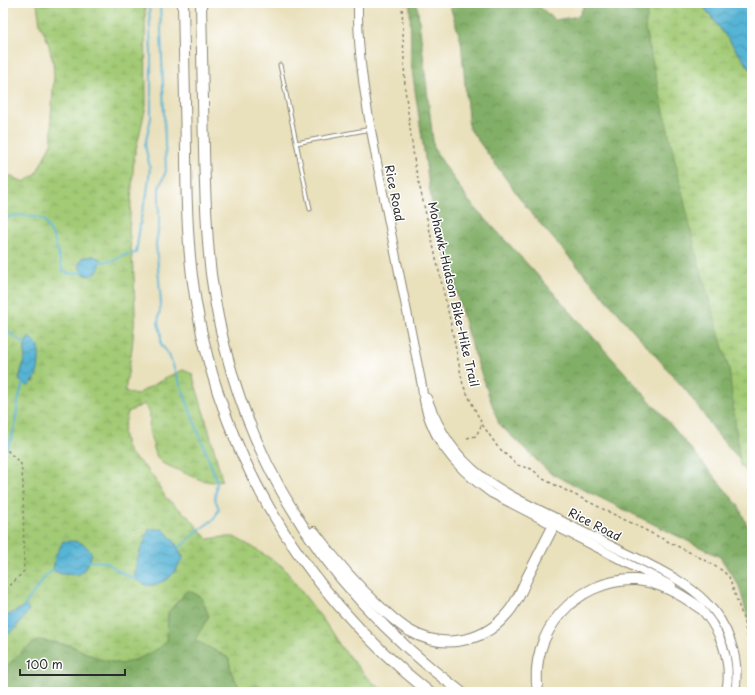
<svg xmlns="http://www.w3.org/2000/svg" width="755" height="695" font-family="'Playpen Sans',sans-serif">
	<defs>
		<pattern id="forest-crowns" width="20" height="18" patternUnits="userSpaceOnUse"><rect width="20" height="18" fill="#82af67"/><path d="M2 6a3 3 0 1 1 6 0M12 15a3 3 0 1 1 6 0" fill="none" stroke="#6b8f55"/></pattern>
		<pattern id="wetland-marsh" width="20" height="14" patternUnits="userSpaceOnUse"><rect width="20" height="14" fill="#a3cb76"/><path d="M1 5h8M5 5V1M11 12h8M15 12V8" fill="none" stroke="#8cae66"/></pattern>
		<pattern id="water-waves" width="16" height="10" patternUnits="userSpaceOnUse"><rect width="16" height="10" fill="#57b4d5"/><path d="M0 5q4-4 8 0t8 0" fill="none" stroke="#4893ad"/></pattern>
	</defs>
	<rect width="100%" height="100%" fill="#fff"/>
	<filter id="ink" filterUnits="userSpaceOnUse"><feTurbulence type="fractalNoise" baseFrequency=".025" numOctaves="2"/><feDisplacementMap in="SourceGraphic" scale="8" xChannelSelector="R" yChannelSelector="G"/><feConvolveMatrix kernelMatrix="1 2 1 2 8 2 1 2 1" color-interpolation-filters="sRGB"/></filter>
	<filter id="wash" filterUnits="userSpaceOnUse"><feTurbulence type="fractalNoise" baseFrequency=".012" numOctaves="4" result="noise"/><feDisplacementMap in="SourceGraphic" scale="16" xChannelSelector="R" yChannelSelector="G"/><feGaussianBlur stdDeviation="0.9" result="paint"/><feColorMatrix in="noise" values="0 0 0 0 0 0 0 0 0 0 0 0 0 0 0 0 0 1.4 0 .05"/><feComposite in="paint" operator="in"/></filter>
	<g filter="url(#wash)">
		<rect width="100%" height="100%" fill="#e9e0bc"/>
		<!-- forest -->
		<g fill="url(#forest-crowns)" stroke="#566d49">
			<polygon points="410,3 417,3 434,149 468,200 543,281 660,412 738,505 752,536 752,633 739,586 720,557 550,473 499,424 470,342 431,199 411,63"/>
			<polygon points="449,3 535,3 555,20 579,16 585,3 701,3 752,71 752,472 721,439 688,393 530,212 469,128 461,41"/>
			<path d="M188,590L201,597L209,616L196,640L229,658L231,671L240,689L260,685L272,692H3C3,686 1,678 3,672C9,657 26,648 39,640L70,645L99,659L166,642L168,612Z"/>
		</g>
		<!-- wetland -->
		<g fill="url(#wetland-marsh)" stroke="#677b50" fill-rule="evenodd">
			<path d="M37,3H145L146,106L134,158L129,230L134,276L135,314L132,349L125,391L136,395L169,376L183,370L192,374C203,409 213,444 222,480L212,482L201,480L162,463L156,455L149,431L150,414L144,404L128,412L123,432L126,446L130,454L142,464L154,478L166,498L191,519L201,532L208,539L223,537H234L254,548L282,566L324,621L341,647L364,674L384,692H272L260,685L240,689L231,671L229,658L195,640L209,616L201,597L188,590L168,612L167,641L159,648L142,657L122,664L99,659L70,645L39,640C23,650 14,656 3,673V636H5L29,610L12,614L3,618V173L24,182L36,174L52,141L51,118L54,77L53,62L48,42L40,24ZM93,256L101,259L90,276L84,274L80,269L83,258ZM29,337L35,382L19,379L25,357V345ZM174,541L183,557L174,573L138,554L144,545Z"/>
			<polygon points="649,3 701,3 752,71 752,476 740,465 729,369 697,257 645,29"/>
		</g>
		<!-- water -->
		<g fill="url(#water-waves)" stroke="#417080">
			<polygon points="701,3 752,3 752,71"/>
			<path d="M93,256L101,259C100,279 82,282 79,263L83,258Z"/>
			<path d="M29,337L39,346C39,360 41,377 28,386L19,380L25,357V345Z"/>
			<path d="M149,529H163L174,541L183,558C171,578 170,581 147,586L135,579C134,559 143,547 149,529Z"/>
			<path d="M63,541C78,541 84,541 92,554L87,566L79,575L61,574L53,570L55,557Z"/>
			<polygon points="25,606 29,610 15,629 5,636 3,636 3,618"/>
		</g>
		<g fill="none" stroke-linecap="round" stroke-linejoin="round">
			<!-- stream -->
			<g stroke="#57b4d5" stroke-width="2">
				<polyline points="160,3 166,171 159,188 159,225 156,244 161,303 158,323 161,333 161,344 169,355 217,481 215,499 219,509 214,519 199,530 177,550"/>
				<path d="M3,222C10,210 32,217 43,219L54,238L63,272L72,274L84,272"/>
				<polyline points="99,262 116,260 122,255 136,253 142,212 147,194 150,168 145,145 151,118 151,54 149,3"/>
				<polyline points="3,327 12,335 26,344 27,346"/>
				<path d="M3,453C20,434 13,404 24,381"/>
				<polyline points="87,561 106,562 117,570 135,579 137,578"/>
				<polyline points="24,606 46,575 54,570"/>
			</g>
		</g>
	</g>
	<g filter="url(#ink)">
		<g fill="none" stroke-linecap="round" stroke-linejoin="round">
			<!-- lane casing -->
			<g stroke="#8a8674" stroke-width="5">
				<g id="lane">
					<polyline points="280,65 310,209"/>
					<polyline points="296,143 371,129"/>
				</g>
			</g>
			<!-- secondary casing -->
			<g stroke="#8a8674" stroke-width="10">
				<g id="secondary">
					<path d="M358,3C357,62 369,120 380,178C394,247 408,317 422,386C426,434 453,466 491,493L672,586"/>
					<path d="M427,398C440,432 455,456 484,478C504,493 527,504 550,515C579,530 609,545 639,559C662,571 686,582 705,601C729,624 741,659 735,692"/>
					<path d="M696,604C719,626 733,660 726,692"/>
				</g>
			</g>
			<!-- highway casing -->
			<g stroke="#8a8674" stroke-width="12">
				<g id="highway">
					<path d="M183,3C184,52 185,100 186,149C186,191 187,234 192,276C213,443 297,587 429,692"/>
					<path d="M201,3C202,52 203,101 204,150C205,192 206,233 211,274C234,449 321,587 461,692"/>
					<path d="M314,532C334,559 355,584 380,607C389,615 399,625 410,631C441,649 481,643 504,617C515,606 521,592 527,578C537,558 547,539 557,519"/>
					<path d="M538,692C528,633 576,578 636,580C660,582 681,594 700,608"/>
				</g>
			</g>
			<!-- path -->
			<g stroke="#8a8674" stroke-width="1.5" stroke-dasharray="3 3" stroke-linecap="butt">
				<polyline points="402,3 405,89 415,166 451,324 463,385 482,424 497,446 517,465 532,469 543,479 697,556 723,571 729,577 743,618 752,659"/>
				<polyline points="467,438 476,436 482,424"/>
				<polyline points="3,446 21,464 23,483 24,571 3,593"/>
			</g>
			<!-- lane -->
			<use href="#lane" stroke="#fff" stroke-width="3"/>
			<!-- secondary -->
			<use href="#secondary" stroke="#fff" stroke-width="8"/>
			<!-- highway -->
			<use href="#highway" stroke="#fff" stroke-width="10"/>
		</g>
	</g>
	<g text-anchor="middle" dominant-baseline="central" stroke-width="3" stroke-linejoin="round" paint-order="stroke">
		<!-- street labels -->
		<g font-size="12" fill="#2b2b2b" stroke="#fff">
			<text transform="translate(395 193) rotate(79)">Rice Road</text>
			<text transform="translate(454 294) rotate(77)">Mohawk-Hudson Bike-Hike Trail</text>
			<text transform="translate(595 524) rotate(27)">Rice Road</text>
		</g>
	</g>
	<!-- margin -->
	<rect width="755" height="695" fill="none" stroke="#fff" stroke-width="16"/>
	<!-- scale -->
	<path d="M20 669v6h105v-6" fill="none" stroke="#2b2b2b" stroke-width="2"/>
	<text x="26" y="669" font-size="12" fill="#2b2b2b" stroke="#ffffff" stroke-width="3" paint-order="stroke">100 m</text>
</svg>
